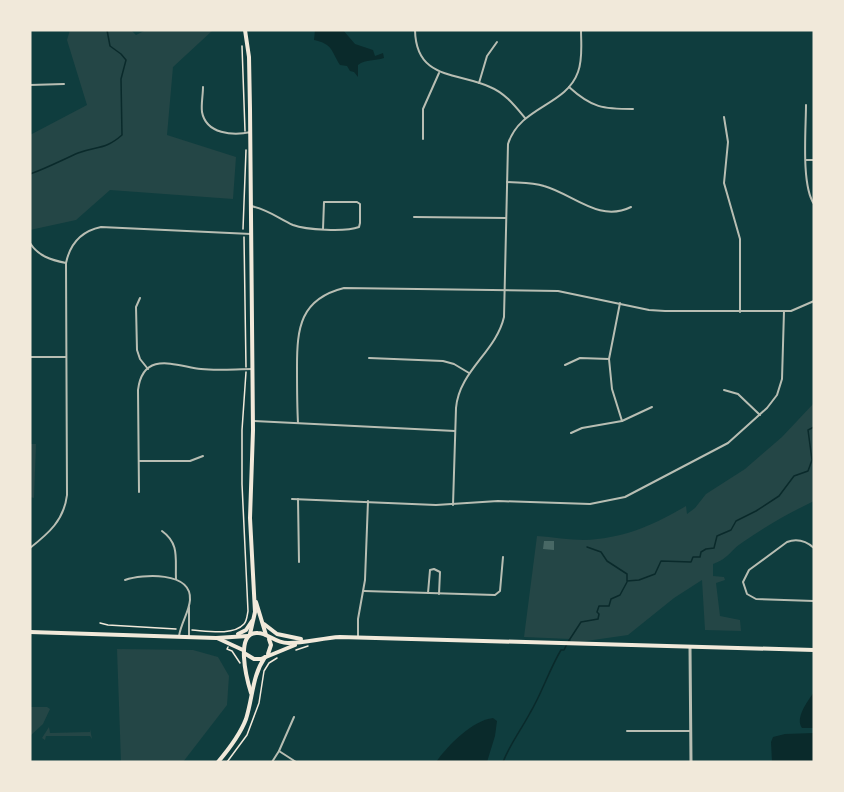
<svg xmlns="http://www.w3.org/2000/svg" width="844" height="792" font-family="'Roboto Serif',serif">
	<rect width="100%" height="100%" fill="#0f3d3e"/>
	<!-- green -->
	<g fill="#244646">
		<polygon points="70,30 131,30 136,35 146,30 213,30 173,67 167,135 236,157 233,199 110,190 76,220 30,230 30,135 87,105 67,40"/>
		<path d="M814,403V501C789,513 766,526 743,542C729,551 731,557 713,564V576L724,577L725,580L716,583L720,616L740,620L741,631L705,630L702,580L674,598L628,635L572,643L570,639L524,637L537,536C553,537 569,540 584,540C622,539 654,525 686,506L687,514L695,508L706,494L745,469L782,437Z"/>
		<polygon points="30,444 36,444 34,498 30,497"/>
		<polygon points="117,649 193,650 218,657 229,676 227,705 183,762 121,762"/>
		<polygon points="30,707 47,707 50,709 43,724 30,736"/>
		<polygon points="49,727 50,733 90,732 90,729 92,739 90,736 46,736 45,740 42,738"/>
	</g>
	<!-- water -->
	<g fill="#0a2a2b">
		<path d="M315,30H343L355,44L373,50L375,56L383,53L384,58C375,61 366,59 358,65V77L354,72L350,71L347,66L340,65C331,51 333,44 314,40Z"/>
		<path d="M814,692V728H802C795,718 807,702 814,692Z"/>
		<path d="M493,718L497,721L495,736L487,762H436C447,746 473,720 493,718Z"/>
		<polygon points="814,733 814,762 772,762 771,742 773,737 785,734"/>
	</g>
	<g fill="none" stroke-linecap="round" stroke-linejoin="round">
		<!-- stream -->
		<g stroke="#0a2a2b" stroke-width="1.5">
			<path d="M30,174C47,168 62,160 78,153C97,146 105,150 122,135L121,79L126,60L121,54L110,46L107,30"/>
			<polyline points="587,547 601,552 607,561 627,574 627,581 639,580 655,574 661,561 691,562 693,557 700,557 701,552 706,549 714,548 717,536 731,530 736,521 756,511 779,496 794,476 808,471 812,460 808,430 814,427"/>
			<polyline points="568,642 581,622 598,619 599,614 597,612 599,606 609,606 611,599 620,595 627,582"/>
			<path d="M503,762C510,744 521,730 530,713C542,693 549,670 561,650H564L567,644"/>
		</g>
	</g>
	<!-- building -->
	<polygon fill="#486865" points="544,541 554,541 554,550 543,549"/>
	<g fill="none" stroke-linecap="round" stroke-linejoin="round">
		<!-- path -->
		<g stroke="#f1e9da" stroke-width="1.5">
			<polyline points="242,46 245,131"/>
			<polyline points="243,229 246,150"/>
			<polyline points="244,237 246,367"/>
			<polyline points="100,623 108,625 176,629"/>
			<path d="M192,630C207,631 233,636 244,624C247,621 247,616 248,611L242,484V430L246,372"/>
			<polyline points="228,647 227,649 232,651 240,663"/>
			<polyline points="296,650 308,646"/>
			<polyline points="227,762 247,735 259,703 264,671 269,663 277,658"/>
		</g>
		<!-- minor -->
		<g stroke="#b8beb3" stroke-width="2">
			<path d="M415,30C416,80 457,72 490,87C505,93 515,106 525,118"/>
			<polyline points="479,83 487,56 497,42"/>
			<polyline points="30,85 64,84"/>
			<path d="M203,87C203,95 201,104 202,112C206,134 233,136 251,132"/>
			<path d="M569,87C592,108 603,109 633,109"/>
			<path d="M806,105C806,129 801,185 814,204"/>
			<polyline points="724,117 728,142 724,183 740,239 740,312"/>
			<polyline points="423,139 423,109 439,73"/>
			<polyline points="806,160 814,160"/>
			<path d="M507,182C519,183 532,182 544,186C573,194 599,223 631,207"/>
			<path d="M251,206C269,210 278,218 293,225C306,230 346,232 359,227L360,223V204L357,202H324L323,229"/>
			<polyline points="414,217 506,218"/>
			<path d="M30,243C38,256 51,260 66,263"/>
			<polyline points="140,298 136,307 137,350 140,359 148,369"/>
			<polyline points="620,303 609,359 612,389 622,421"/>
			<polyline points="30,357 66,357"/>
			<polyline points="369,358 443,361 454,364 469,373"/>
			<polyline points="565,365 580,358 609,359"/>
			<polyline points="724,390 738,394 760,415"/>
			<polyline points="254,421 455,431"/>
			<path d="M298,423C297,405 297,386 297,367C297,328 300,299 344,288L558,291L649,310L665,311H791L814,301"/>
			<polyline points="571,433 582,428 622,421 652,407"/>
			<polyline points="139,461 190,461 203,456"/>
			<path d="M139,492L138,390C143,350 176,366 201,369C218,371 236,369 253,369"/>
			<polyline points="292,499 436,505 498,501 590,504 625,497 728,443 767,408 777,395 782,379 784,311"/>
			<polyline points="298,499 299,562"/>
			<path d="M453,505L456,408C459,371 496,352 504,317L508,144C520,106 566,106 578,72C583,59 581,43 581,30"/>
			<path d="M162,531C180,544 175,559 176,579"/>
			<path d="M30,548C49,533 64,520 67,495L66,263C70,244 82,231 101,227L251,234"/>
			<path d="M814,548C806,541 798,538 787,542L749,570L743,582L747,594L756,599L814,601"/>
			<path d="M125,580C142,574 192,571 190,600C189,612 181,623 179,636"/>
			<polyline points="364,591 495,595 500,591 503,557"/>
			<polyline points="428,593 430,570 434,569 440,572 439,594"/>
			<polyline points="189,607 189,636"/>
			<polyline points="358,637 358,619 365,580 368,501"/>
			<polyline points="627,731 690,731"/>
			<polyline points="279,751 296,762"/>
			<polyline points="272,762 279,751 294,717"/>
		</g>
		<!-- tertiary -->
		<polyline stroke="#b8beb3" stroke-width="3" points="690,647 691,762"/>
		<!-- secondary -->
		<g stroke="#f1e9da" stroke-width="4">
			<polyline points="245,30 249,57 250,109 253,430 250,518 255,612 250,634"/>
			<polyline points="256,602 266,635"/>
			<polyline points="264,624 277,634 301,639"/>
			<polyline points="30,632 216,638 248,636"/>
			<polyline points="238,634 246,630 252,621"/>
			<polyline points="217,638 243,650"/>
			<polyline points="244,653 254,659 261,659 295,645"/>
			<polyline points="268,654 271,645 269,639"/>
			<path d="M251,693C247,680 234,631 258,633C268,633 276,644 289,643C306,643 322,638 340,637L814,650"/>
			<path d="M218,762C229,749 240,735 246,719C253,697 252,676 265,657"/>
		</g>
	</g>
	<!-- border -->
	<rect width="844" height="792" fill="none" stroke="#f1e9da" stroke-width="63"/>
</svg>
